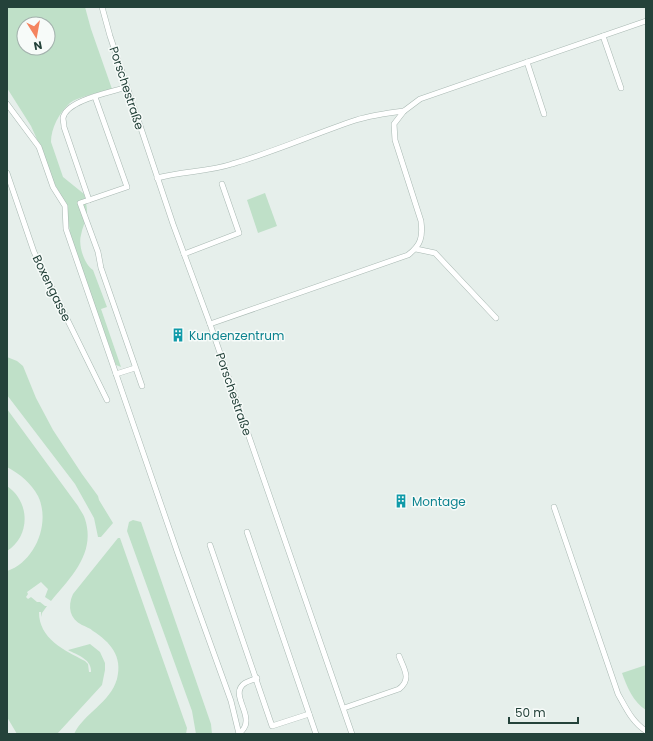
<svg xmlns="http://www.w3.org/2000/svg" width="653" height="741" font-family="Poppins,sans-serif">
	<rect width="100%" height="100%" fill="#e6efeb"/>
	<!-- green -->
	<g fill="#bfe0c8" fill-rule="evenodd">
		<path d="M7,7H85L91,29L112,89C102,92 77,97 70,103C59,113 51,128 51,142L63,177L84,194C86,201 87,207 87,213C86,221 82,228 81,235C78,245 84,264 93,270L107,307L101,309L121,367L116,365L71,238L65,202L53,181L40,146L31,126L7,88ZM24,24H48V48H24Z"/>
		<polygon points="265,193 277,226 258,233 247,200"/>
		<polygon points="7,357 17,361 23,366 36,398 53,430 82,474 98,496 99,500 113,523 101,537 98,537 94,518 75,484 7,395"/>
		<path d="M7,409L78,506C80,510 84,515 85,519C96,553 71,577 51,601L45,597L48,589L41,582L27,592L28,594L26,597L28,599L31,597L37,602H40L45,606H47L42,613L41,617V612H39C39,639 64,650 85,661L88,664L89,672H91C92,659 77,655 68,650L90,644L100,652L105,663V670L102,685L57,734H17L7,717V571C35,562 51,523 38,496C31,483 20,474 7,467Z"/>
		<path d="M7,486C30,502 31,535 7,551Z"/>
		<polygon points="133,520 141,522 211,724 212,734 196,734 192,711 127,531 129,522"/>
		<path d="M118,538H120L183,717L187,728L186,734H74C84,713 110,703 117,679C123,656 110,642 93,631C90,628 86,627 82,625C70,619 67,607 73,594Z"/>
		<path d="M646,665V710C633,702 627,687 622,673Z"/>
	</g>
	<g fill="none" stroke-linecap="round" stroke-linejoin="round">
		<!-- service casing -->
		<g stroke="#a8b8b2" stroke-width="6">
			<g id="service">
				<polyline points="102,7 110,36 173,224 210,324 352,734"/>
				<polyline points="603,36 621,88"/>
				<polyline points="527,62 544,114"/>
				<path d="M127,87C112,92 66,100 63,118C63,120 64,124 64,127L89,200L80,203L98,252L101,268L142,386"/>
				<polyline points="7,104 39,147 53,187 65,206 66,229 178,554 231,701 239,734"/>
				<polyline points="7,173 34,252 107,400"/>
				<path d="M157,178C182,171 208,172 232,164C274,152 314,134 356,120C372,115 388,113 404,111"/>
				<polyline points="89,200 127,187 95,97"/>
				<polyline points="416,249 435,253 496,318"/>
				<polyline points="184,254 239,233 222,184"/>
				<path d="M210,324L408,255C421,245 423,237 421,221L395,140L394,124L404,111L420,99L646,21"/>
				<polyline points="116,374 135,368"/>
				<path d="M554,507L618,694C626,708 632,722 646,731"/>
				<polyline points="247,532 316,734"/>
				<polyline points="210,545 272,726 309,714"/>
				<path d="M344,708L399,689C412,679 404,669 399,656"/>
				<path d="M239,734C243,730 246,727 246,721C247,709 231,692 245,683C248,681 253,680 257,678"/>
			</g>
		</g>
		<!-- service -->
		<use href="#service" stroke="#fff" stroke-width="5"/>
	</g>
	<!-- icons -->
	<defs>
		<g id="building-bare" transform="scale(1.08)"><path d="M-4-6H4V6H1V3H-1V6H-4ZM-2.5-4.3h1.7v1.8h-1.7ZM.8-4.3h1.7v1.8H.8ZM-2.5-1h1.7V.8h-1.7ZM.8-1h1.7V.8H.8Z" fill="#0f9aa8" stroke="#f7fbf9" stroke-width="2.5" paint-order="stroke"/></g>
	</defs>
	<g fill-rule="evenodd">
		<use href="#building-bare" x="178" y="335"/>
		<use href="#building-bare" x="401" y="501"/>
	</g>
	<g text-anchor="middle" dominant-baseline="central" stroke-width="3" stroke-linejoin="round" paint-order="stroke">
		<!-- street labels -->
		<g font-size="12" fill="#24423a" stroke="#f7fbf9">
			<text transform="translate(127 88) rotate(72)">Porschestraße</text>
			<text transform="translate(52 288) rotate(64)">Boxengasse</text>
			<text transform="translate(234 394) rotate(71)">Porschestraße</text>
		</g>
		<!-- culture labels -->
		<g font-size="12" fill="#0d838f" stroke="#f7fbf9" text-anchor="start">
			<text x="189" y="335">Kundenzentrum</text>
			<text x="412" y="501">Montage</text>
		</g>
	</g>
	<!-- border -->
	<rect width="653" height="741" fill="none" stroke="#24423a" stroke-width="16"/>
	<!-- north arrow -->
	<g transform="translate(36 36) rotate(169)"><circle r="19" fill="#f7fbf9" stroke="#a3b1ad"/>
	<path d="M0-3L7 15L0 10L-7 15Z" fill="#f4845f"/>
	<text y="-6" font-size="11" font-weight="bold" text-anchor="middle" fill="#24423a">N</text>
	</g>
	<!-- scale -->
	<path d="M509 717v6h69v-6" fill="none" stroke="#24423a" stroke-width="2"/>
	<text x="515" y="717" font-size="12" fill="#24423a" stroke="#f7fbf9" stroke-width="3" paint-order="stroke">50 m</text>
</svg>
